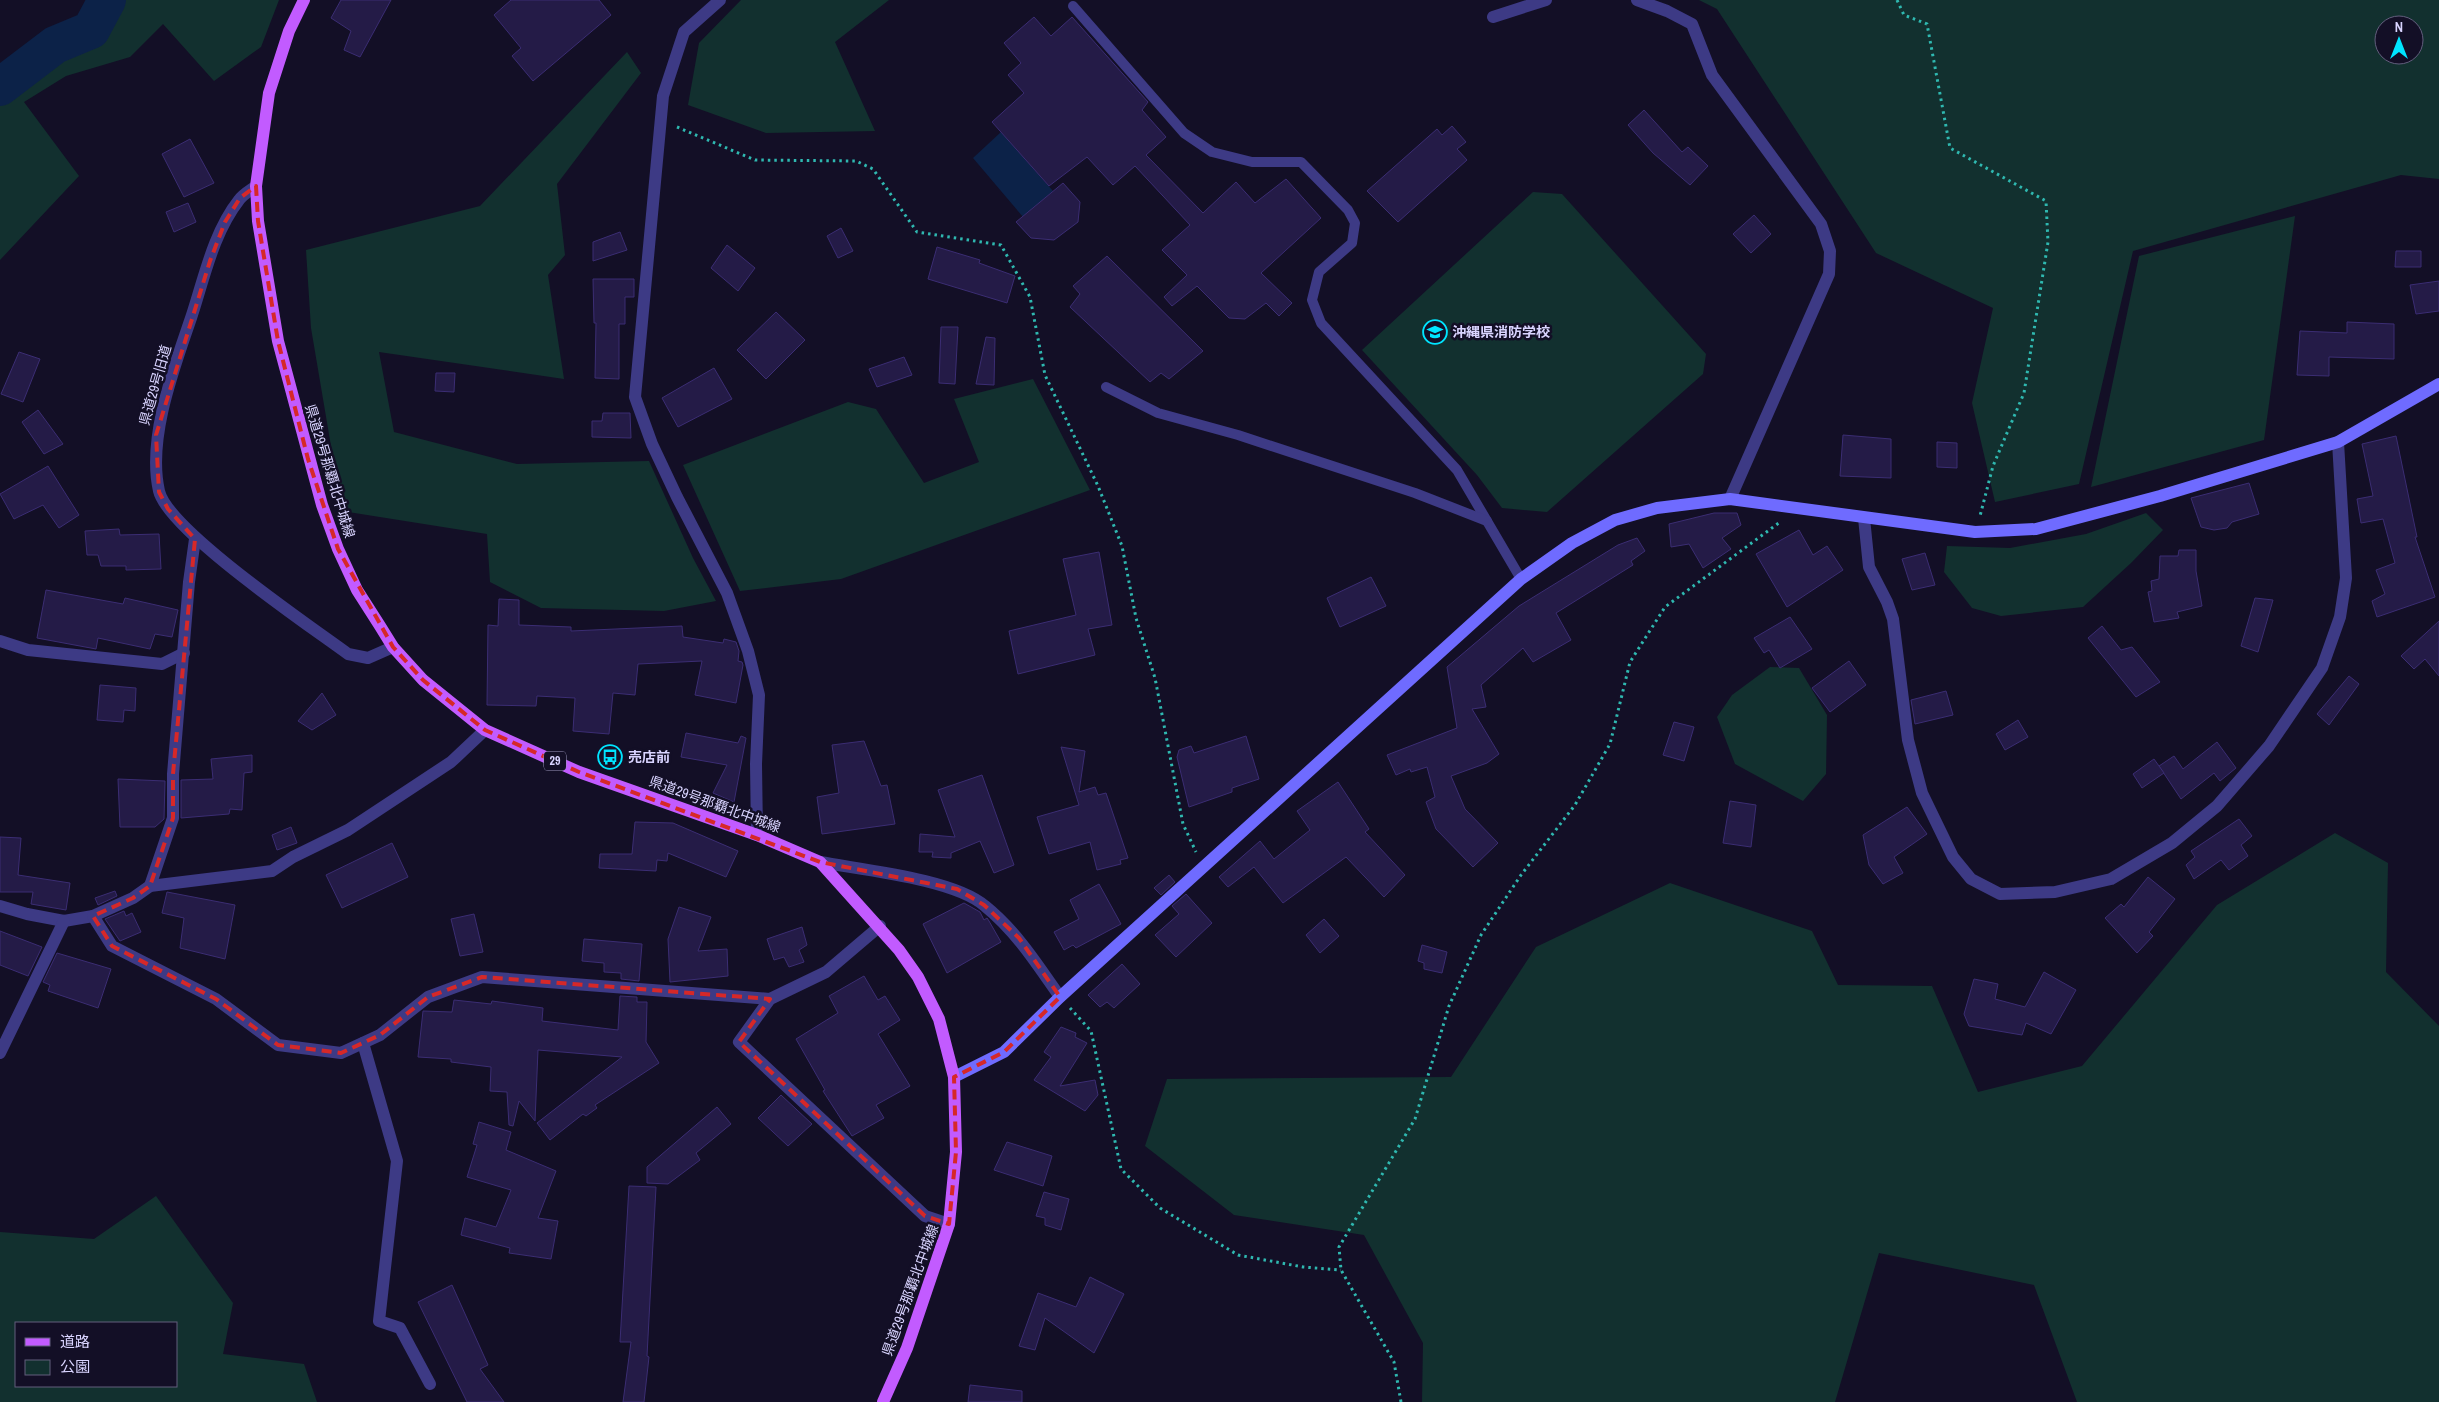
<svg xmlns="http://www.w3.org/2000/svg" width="2439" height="1402" font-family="'Archivo Narrow','Noto Sans JP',sans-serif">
	<rect width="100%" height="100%" fill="#130f26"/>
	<!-- green -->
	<g fill="#12302f" fill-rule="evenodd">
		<polygon points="116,0 279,0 261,47 214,81 163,24 130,57 66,76 24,102 79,176 0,260 0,89 42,48 93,35"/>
		<polygon points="741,0 889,0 835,42 875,131 766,133 688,105 699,43"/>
		<path d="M1699,0H2439V179L2401,175L2133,251L2079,484L1995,502L1972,403L1993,308L1876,253L1717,9ZM2384,25H2414V55H2384Z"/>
		<polygon points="627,52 641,73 557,184 565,255 548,275 564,379 379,352 394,432 517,464 649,461 693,558 716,601 664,611 541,608 490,582 487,534 342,511 311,328 306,250 480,206"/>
		<polygon points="1533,192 1562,194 1706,354 1703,374 1547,512 1502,508 1477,475 1362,350"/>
		<polygon points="2295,216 2264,440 2091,487 2139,256"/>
		<polygon points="1033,379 1090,490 841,579 740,591 683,465 848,402 876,409 924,483 979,462 954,399"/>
		<polygon points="2146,513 2163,530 2131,563 2083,607 2001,616 1972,608 1944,572 1947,546 2010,548 2086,534"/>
		<polygon points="1770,667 1799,668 1827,715 1826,774 1803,801 1735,764 1717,717 1732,695"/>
		<polygon points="2335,833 2388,863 2386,972 2439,1026 2439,1402 2077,1402 2034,1285 1879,1253 1835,1402 1422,1402 1423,1343 1364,1235 1234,1215 1145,1146 1167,1079 1451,1077 1536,947 1670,883 1812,931 1838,985 1932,986 1978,1092 2082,1066 2217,905"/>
		<path d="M156,1196L233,1303L223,1354L304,1364L317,1402H0V1232L94,1239ZM16,1323H176V1386H16Z"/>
	</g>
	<!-- water -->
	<polygon fill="#0c2248" points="1001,132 1053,191 1023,217 973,158"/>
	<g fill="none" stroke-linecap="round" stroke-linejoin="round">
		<!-- river -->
		<polyline stroke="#0c2248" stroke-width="38" points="0,87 55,45 91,30 107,0"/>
	</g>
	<!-- building -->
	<g fill="#241b47" stroke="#3b2d73">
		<polygon points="341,0 391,0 360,57 344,50 351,31 331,18"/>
		<polygon points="511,0 599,0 611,15 533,81 512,56 521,48 494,15"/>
		<polygon points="1034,17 1051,36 1072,17 1148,102 1142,110 1166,137 1146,155 1203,213 1236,182 1255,203 1286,179 1321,218 1261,273 1292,303 1279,316 1266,303 1245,319 1229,318 1197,286 1172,306 1164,297 1187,275 1162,250 1190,225 1135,166 1113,185 1087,157 1049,186 992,122 1024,93 1008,75 1021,63 1004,43"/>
		<polygon points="1644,110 1682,152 1688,147 1708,166 1690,185 1653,153 1628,125"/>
		<polygon points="1452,126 1466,142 1457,149 1467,160 1398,222 1367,191 1437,129 1442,135"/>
		<polygon points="190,139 214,183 184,197 162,154"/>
		<polygon points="1063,183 1080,202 1078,222 1054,240 1031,238 1016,222"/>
		<polygon points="188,203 196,222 174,232 166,212"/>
		<polygon points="1754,215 1771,234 1751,253 1733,234"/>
		<polygon points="841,228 853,251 838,258 827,236"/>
		<polygon points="620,232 627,250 593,261 593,242"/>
		<polygon points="727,245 755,268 738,291 711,268"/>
		<polygon points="937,247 980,260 979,263 1015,276 1007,303 928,279"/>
		<polygon points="2396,251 2421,251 2421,267 2395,267"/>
		<polygon points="1107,256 1203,351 1169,379 1161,373 1150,382 1070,307 1080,294 1073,286"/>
		<polygon points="593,279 634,279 634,297 625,297 625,324 619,324 619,379 595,378 596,323 594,323"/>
		<polygon points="2439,281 2439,311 2416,314 2410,285"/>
		<polygon points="776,312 805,340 766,379 737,350"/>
		<polygon points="2347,322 2394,324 2394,359 2329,357 2329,376 2297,375 2300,331 2347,333"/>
		<polygon points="941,327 958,327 955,384 939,383"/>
		<polygon points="986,337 995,338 994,385 976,384"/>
		<polygon points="19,352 40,359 23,402 1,394"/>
		<polygon points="904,357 912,375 877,387 869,369"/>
		<polygon points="714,368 732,399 678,427 662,398"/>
		<polygon points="436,373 455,373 454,392 435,391"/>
		<polygon points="38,410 63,444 44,454 22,422"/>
		<polygon points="603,413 630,413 631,438 592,437 592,421 602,421"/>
		<polygon points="1843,435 1891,439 1891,478 1840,476"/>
		<polygon points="2396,436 2417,537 2415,537 2435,597 2377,617 2372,601 2385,594 2376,570 2395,563 2383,519 2361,523 2357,499 2373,496 2362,444"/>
		<polygon points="1937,442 1957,443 1957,468 1937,467"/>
		<polygon points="48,466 79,515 59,528 43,505 14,519 0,494"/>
		<polygon points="2249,483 2259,514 2232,522 2227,528 2214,530 2201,527 2191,498"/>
		<polygon points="1714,513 1737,513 1741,525 1722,538 1731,549 1703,568 1689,544 1671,547 1669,524"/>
		<polygon points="119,529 120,535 159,534 161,569 126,570 126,566 101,566 98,555 87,555 85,531"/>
		<polygon points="1799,530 1813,555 1827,546 1843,570 1787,607 1756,554"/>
		<polygon points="1637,538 1645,551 1631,561 1633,565 1556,613 1571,640 1533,662 1523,648 1481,685 1486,707 1472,709 1499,754 1487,763 1451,776 1465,809 1498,843 1473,867 1436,829 1426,802 1435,797 1427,767 1411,772 1410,769 1396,775 1387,755 1457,728 1447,667 1519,606 1618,545"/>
		<polygon points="2179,550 2196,550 2196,571 2202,606 2177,612 2179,618 2154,622 2148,592 2152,591 2151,581 2159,579 2160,556 2178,556"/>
		<polygon points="1099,552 1112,625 1088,629 1095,655 1018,674 1009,631 1076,615 1063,559"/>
		<polygon points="1925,553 1935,585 1912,590 1902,559"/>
		<polygon points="1371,577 1386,606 1340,627 1327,598"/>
		<polygon points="46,590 123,604 125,598 178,610 172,637 155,634 150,649 98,638 96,649 37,638"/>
		<polygon points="2255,598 2273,600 2258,652 2241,646"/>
		<polygon points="499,599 519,600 519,625 571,627 571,631 682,626 683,637 723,643 724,639 736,642 739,651 738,661 742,662 743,665 736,703 695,695 702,661 638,664 635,695 613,693 609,734 573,731 575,698 537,696 536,706 487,705 488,625 498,626"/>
		<polygon points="1790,617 1812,649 1780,668 1769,650 1764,653 1754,638"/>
		<polygon points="2439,621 2439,676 2425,659 2414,669 2401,656"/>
		<polygon points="2102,626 2121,650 2132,647 2160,682 2136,697 2088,638"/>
		<polygon points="1849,661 1866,685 1830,712 1812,688"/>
		<polygon points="2349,676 2359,684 2329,725 2317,714"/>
		<polygon points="100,685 136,688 135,711 124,710 123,722 97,720"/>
		<polygon points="1946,691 1953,715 1915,724 1911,700"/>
		<polygon points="322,693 336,715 312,730 298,721"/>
		<polygon points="2018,720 2028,737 2005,750 1996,734"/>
		<polygon points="1674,722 1694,727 1684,761 1663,755"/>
		<polygon points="686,733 738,743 741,736 746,738 734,802 713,793 727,765 681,757"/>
		<polygon points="1246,736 1259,779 1232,788 1232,792 1189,807 1177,757 1179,750 1191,746 1194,753"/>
		<polygon points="864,741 881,786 887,785 895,824 822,834 817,797 839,793 832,745"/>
		<polygon points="2217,742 2236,768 2220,781 2214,773 2181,799 2159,766 2174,756 2183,769"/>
		<polygon points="1061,747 1085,751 1079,792 1095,787 1098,795 1106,793 1128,858 1120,860 1121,864 1097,870 1090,842 1049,854 1037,817 1079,805"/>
		<polygon points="252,755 252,772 244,773 242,810 230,809 229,814 181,818 181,780 213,779 211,759"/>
		<polygon points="2154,759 2164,773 2142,788 2133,774"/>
		<polygon points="982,775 1014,865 994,873 980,841 951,853 951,858 932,857 933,852 919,852 920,834 955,837 938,790"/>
		<polygon points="118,779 165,781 164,819 155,827 120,827"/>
		<polygon points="1338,782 1369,829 1365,832 1405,875 1384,897 1346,857 1283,903 1254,867 1228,887 1219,877 1260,841 1274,859 1310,830 1297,811"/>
		<polygon points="1730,801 1756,805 1751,847 1723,843"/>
		<polygon points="1907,807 1927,834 1894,857 1903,873 1883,884 1869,865 1863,835"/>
		<polygon points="2239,819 2252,836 2241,845 2248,856 2229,870 2221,860 2194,879 2186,865 2195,857 2191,851"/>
		<polygon points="635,822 673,823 738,851 726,877 668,853 667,861 657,860 656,871 599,868 600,854 632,854"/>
		<polygon points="291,827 297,843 277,850 272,835"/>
		<polygon points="0,837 21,838 18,875 70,883 66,910 31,904 33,892 0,892"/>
		<polygon points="392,843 408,877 342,908 326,875"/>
		<polygon points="1169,875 1175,882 1161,895 1154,888"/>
		<polygon points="2148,877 2175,899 2149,932 2153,936 2137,953 2105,918 2121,904 2124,907"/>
		<polygon points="1099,884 1121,924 1076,948 1073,945 1064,950 1054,932 1079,919 1070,900"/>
		<polygon points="115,891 117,896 98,905 95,898"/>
		<polygon points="167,892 235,905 225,959 180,948 184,918 162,913"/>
		<polygon points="1186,894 1212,923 1176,957 1155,935 1179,914 1172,906"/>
		<polygon points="964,903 980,912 984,920 987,918 989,921 1001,942 947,973 923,924"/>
		<polygon points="679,907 711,917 698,951 727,949 728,976 670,982 668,939"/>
		<polygon points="124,911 126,916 132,913 141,932 120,941 105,919"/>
		<polygon points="474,914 483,952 460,956 451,919"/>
		<polygon points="1324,919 1339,936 1320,953 1306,935"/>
		<polygon points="802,927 807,945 799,950 804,962 789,967 784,957 774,960 767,939"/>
		<polygon points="0,931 42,947 28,976 0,965"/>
		<polygon points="584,939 642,944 639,981 621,979 621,973 604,972 604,963 582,961"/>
		<polygon points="1422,945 1447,952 1442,973 1424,969 1424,963 1418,961"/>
		<polygon points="57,953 111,969 98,1008 48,991 50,985 43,982"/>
		<polygon points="1122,964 1140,984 1114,1008 1107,1002 1100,1007 1088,995"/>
		<polygon points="2044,972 2076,990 2051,1034 2026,1023 2022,1035 1969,1026 1964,1014 1974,979 1998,984 1995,999 2025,1007"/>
		<polygon points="864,976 878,1000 885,996 900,1020 878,1034 910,1086 876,1105 884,1118 852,1136 823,1091 825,1090 796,1039 838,1013 829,996"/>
		<polygon points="620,996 637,997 637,1002 647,1002 646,1042 659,1063 595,1105 597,1108 586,1116 583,1114 550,1140 537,1123 622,1057 538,1050 535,1121 519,1101 513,1126 509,1125 507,1092 490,1091 491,1067 451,1062 451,1059 418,1057 423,1011 452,1012 454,1000 491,1004 492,1001 543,1008 542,1021 618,1030"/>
		<polygon points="1061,1027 1076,1033 1075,1037 1087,1043 1060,1086 1095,1080 1098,1095 1085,1111 1034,1080 1051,1057 1044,1052"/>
		<polygon points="781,1095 812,1124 788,1146 758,1118"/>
		<polygon points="717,1107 731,1124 696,1153 700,1160 668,1184 647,1183 647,1167"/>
		<polygon points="479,1122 511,1132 506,1150 556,1171 538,1218 558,1221 551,1259 509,1253 510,1248 461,1235 465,1218 496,1227 511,1190 467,1177 477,1145 473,1144"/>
		<polygon points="1007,1142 1052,1156 1043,1186 994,1170"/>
		<polygon points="629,1186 656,1187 647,1356 649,1357 644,1402 623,1402 631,1342 620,1342"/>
		<polygon points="1044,1192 1069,1199 1061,1230 1045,1225 1045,1218 1036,1216"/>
		<polygon points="1090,1277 1124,1294 1094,1353 1045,1318 1035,1350 1019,1346 1038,1293 1076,1307"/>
		<polygon points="452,1285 488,1365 480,1369 504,1402 467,1402 418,1302"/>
		<polygon points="970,1385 1022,1391 1022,1402 968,1402"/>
	</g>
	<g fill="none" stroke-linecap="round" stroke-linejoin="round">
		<!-- path -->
		<g stroke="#2fb8b0" stroke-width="3" stroke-dasharray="2.5 4" stroke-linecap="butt">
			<polyline points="1897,0 1904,15 1927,24 1950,148 2046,201 2048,242 2024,393 1993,466 1980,516"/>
			<polyline points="677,127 755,160 856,161 873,169 917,232 1001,245 1030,297 1045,375 1098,486 1122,546 1136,618 1155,678 1183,824 1196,852"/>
			<polyline points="1070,1008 1091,1031 1121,1169 1160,1208 1238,1255 1303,1267 1341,1270"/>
			<polyline points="1401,1402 1394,1362 1341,1270 1339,1247 1415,1119 1449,1006 1481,935 1521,875 1575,805 1610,744 1630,662 1665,607 1780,522"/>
		</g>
		<!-- lane -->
		<g stroke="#3d3a85" stroke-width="10">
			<polyline points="1073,6 1184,133 1212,152 1252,162 1301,162 1348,210 1355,223 1352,243 1319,272 1312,300 1321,323 1457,470 1521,579"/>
			<polyline points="1106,387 1158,413 1238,435 1415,493 1487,521"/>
		</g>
		<!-- street -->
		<g stroke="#3d3a85" stroke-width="12">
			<polyline points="720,0 684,32 663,96 635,397 652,444 677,497 727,593 748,651 759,695 756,764 757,835"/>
			<polyline points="1637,0 1667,11 1692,24 1712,75 1821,224 1830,251 1829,274 1730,499"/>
			<polyline points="1493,17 1546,0"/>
			<path d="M256,186C251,190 243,194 239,200C213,233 204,279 191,318C174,368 147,438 159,491C168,530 310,626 348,654L368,658L393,647"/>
			<polyline points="1864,518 1869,567 1887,602 1893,619 1908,740 1922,793 1953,857 1971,879 2000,894 2055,892 2111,879 2172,843 2217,806 2269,746 2322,668 2340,617 2346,578 2338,442"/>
			<polyline points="0,641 28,650 162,664 184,653"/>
			<path d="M820,862C863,870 954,879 985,906C1016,931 1037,964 1060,997"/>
			<polyline points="150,886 173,818 173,774 189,582 195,539"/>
			<polyline points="0,906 27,914 64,921 93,916 133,898 150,886 272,871 293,857 348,830 451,762 485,730"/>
			<polyline points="93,916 112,946 216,999 278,1045 341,1053 380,1035 428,997 482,977 770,999"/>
			<polyline points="880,926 826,972 770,999 739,1042 925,1216 949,1224"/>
			<polyline points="363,1043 397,1161 379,1321 400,1328 430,1384"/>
			<polyline points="0,1053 64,921"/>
		</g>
		<!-- secondary -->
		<polyline stroke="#6f6bff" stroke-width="12" points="954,1077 1004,1052 1060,997 1521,579 1572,543 1615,520 1657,508 1730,499 1975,532 2036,529 2160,496 2338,442 2439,384"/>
		<!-- primary -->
		<polyline stroke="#c25bff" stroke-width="12" points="304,0 289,31 269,93 256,186 258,221 278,341 322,505 338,549 357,590 380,626 393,647 423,680 485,730 579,772 757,835 820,862 899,950 918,977 939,1019 954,1077 956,1152 949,1224 907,1348 883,1402"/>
	</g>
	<!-- marked area -->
	<path fill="none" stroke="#d62828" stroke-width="4" stroke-dasharray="10 6" stroke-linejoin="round" d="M256,186L258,221L278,341L308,459L338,549L393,647L423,680L485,730L579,772L820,862L957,889L984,905L1019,938L1060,997L1004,1052L954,1077L956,1152L949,1224L925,1216L739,1042L770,999L482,977L428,997L380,1035L341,1053L278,1045L216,999L112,946L93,916L133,898L150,886L173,818V774L195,539L168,509L159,492L156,435L210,261L225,222L240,198Z"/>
	<!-- icons -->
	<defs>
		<g id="school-ring" transform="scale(1.25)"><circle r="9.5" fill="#130f26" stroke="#00e5ff" stroke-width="1.5"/><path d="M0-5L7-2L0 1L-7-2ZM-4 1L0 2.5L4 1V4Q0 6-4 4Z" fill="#00e5ff"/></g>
		<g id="bus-ring" transform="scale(1.25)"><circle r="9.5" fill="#130f26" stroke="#00e5ff" stroke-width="1.5"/><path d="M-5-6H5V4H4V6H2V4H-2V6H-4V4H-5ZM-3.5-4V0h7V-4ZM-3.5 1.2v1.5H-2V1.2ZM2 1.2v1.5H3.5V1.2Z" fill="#00e5ff"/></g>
	</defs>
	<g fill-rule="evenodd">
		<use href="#school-ring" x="1435" y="332"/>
		<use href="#bus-ring" x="610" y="757"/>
	</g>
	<g text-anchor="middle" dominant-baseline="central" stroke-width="5" stroke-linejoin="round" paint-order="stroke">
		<!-- shield labels -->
		<rect fill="#130f26" stroke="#9e99be" stroke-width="1" x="544" y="751.5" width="22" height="19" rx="4"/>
		<g font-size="12" font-weight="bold" fill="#d9d4ff">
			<text x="555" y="761">29</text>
		</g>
		<!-- poi labels -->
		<g font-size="14" font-weight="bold" fill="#d9d4ff" stroke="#130f26" text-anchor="start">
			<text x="1452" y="332">沖縄県消防学校</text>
			<text x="628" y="757">売店前</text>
		</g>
		<!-- street labels -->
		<g font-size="14" fill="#d9d4ff" stroke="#130f26">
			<text transform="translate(155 385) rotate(-74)">県道29号旧道</text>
			<text transform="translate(330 471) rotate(73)">県道29号那覇北中城線</text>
			<text transform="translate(715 804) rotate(20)">県道29号那覇北中城線</text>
			<text transform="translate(910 1290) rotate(-70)">県道29号那覇北中城線</text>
		</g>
	</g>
	<!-- legend -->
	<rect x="15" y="1322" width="162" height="65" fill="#130f26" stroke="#625e7d"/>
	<rect x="25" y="1338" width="25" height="8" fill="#c25bff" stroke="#625e7d"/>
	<text x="60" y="1347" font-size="15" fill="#d9d4ff">道路</text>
	<rect x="25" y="1360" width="25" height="15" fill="#12302f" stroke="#625e7d"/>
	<text x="60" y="1372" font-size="15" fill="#d9d4ff">公園</text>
	<!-- north arrow -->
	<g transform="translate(2399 40)"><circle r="24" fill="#130f26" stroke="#625e7d"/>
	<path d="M0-4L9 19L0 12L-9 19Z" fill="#00e5ff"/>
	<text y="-8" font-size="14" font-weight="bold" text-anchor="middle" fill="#d9d4ff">N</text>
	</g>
</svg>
